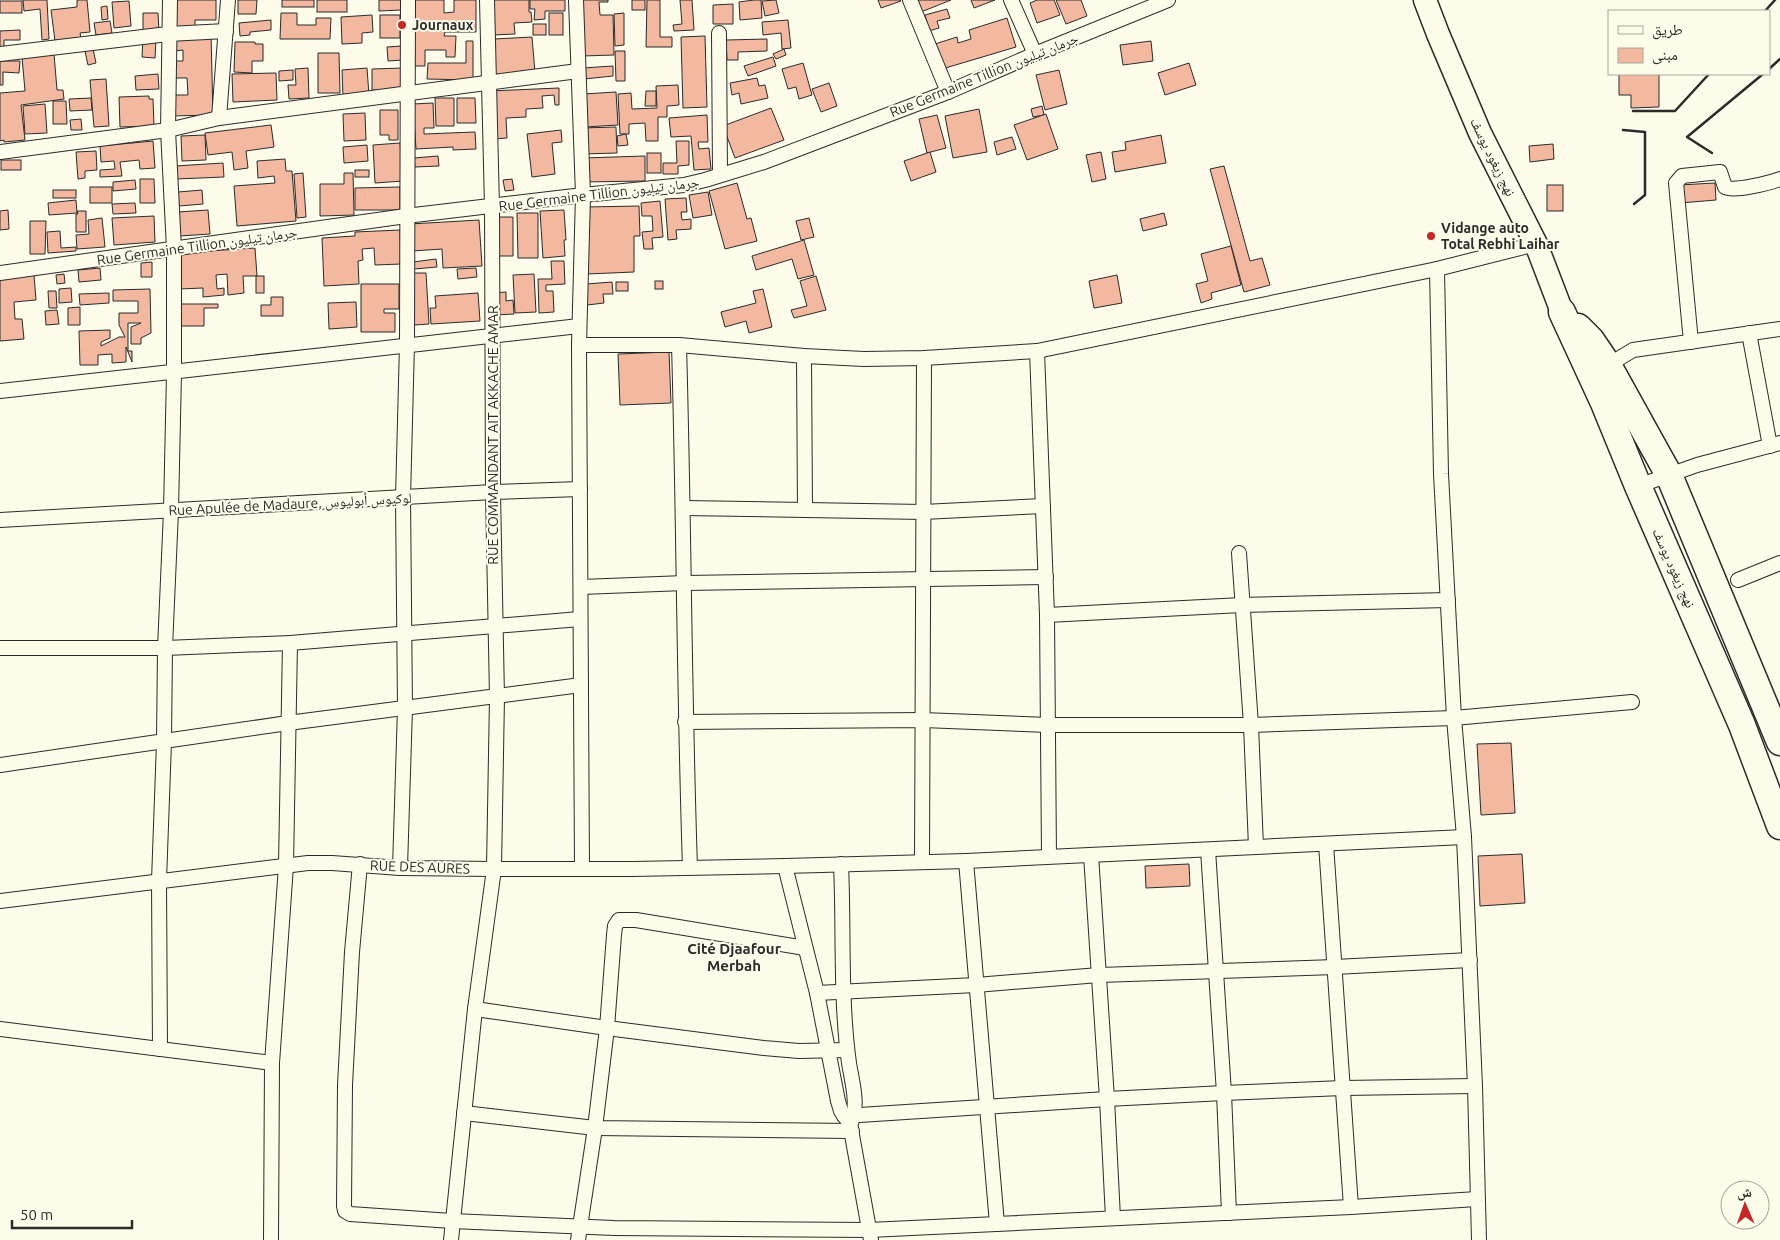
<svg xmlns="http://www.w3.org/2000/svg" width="1780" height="1240" font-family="Ubuntu,'Noto Naskh Arabic',sans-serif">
	<rect width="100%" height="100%" fill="#fdfbea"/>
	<!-- building -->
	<g fill="#f2b8a0" stroke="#2b2b2b">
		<polygon points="23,0 47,0 49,39 42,40 40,9 24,11"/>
		<polygon points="77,0 87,0 90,32 80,33 81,38 55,41 51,10 77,7"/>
		<polygon points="176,0 216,0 216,20 195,20 195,30 176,29"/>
		<polygon points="238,0 257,0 256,14 238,14"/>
		<rect x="282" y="0" width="32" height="7"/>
		<rect x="317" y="0" width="30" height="12"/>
		<polygon points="379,0 401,0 402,10 379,11"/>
		<polygon points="414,0 444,0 444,13 454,12 454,0 476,0 476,32 445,32 444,36 456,36 455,57 446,57 446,50 425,50 425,66 414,66"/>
		<polygon points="493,0 529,0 529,12 531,12 532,22 514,23 515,34 493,35"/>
		<polygon points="530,0 565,0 565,11 545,11 545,19 534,20 535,9 530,9"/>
		<polygon points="581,0 608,0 608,2 599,2 600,15 613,15 614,55 582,56"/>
		<rect x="632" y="0" width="13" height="10"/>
		<polygon points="647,0 660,0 660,37 672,37 672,47 646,47"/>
		<polygon points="680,0 692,0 694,30 674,31 673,25 682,24"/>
		<polygon points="754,0 761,0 762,18 740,20 739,2"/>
		<polygon points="776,0 779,13 765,16 762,1"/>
		<polygon points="878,0 900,0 901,1 881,8"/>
		<polygon points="916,0 951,0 921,12"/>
		<polygon points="971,0 995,0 974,8"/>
		<polygon points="1037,0 1054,0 1060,15 1037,23 1030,3"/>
		<polygon points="1056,0 1081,0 1087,16 1066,24"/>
		<rect x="0" y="1" width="22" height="12"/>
		<polygon points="129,1 131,26 114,28 112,2"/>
		<polygon points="733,4 733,24 713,24 713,5"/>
		<polygon points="107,6 108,19 102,20 101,7"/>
		<polygon points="947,9 950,18 937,21 939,28 929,31 925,15"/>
		<polygon points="143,13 158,13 159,32 143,32"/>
		<polygon points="281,13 297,13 297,25 316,25 316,18 331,18 330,39 280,39"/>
		<rect x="549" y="13" width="14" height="22"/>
		<polygon points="624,13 624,45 615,46 614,14"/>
		<polygon points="372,15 373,32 362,33 362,43 342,44 341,17"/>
		<rect x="380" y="15" width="20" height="23"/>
		<polygon points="1007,18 1016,47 942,69 935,44 957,37 958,43 971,39 969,30"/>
		<polygon points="271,20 271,30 250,32 250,35 240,36 239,23"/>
		<polygon points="788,20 791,48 782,49 781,33 763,35 762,22"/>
		<polygon points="110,21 112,33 96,35 94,23"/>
		<rect x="533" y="24" width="13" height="11"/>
		<polygon points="20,30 20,40 4,40 4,48 0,49 0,31"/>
		<polygon points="211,34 213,115 171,116 170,95 188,95 187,78 174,78 174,61 183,61 183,50 174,51 174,35"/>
		<polygon points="705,36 707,107 683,108 681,37"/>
		<polygon points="532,37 535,73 495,75 494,39"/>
		<polygon points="143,38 156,39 155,58 142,57"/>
		<polygon points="767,39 767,51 738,52 738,60 727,60 726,40"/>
		<polygon points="466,41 473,41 473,80 427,79 428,63 466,63"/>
		<polygon points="1151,41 1153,61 1123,65 1120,45"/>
		<polygon points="235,42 255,42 255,44 263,44 263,61 252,61 252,73 234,72"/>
		<polygon points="402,46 403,60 388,61 387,47"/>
		<polygon points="93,49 96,63 88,65 85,51"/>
		<polygon points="784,49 786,55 776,59 773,54"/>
		<polygon points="615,51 625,51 625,81 616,81"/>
		<polygon points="318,53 339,53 340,93 318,93"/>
		<polygon points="54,54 57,90 63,90 64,99 21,105 25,140 4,142 4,140 0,141 0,93 25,91 22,57"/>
		<polygon points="773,57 776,66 748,76 744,66"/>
		<polygon points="0,61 20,61 19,73 3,72 3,85 0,85"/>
		<polygon points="803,63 812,95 799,99 796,87 788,89 782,69"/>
		<polygon points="1189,63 1196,85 1165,95 1158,73"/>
		<polygon points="613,66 613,76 584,79 583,68"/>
		<polygon points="308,68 309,98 289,99 288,85 296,85 295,69"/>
		<polygon points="367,68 369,95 343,96 342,70"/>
		<polygon points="403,68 403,90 372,90 372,69"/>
		<polygon points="293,70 293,80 279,81 279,71"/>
		<polygon points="1059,70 1067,104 1045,110 1036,75"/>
		<polygon points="276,73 277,100 233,102 232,74"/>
		<polygon points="158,74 159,89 136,90 135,76"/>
		<polygon points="1619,74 1659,74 1659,107 1631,108 1631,95 1619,95"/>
		<polygon points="757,78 759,86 765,85 768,98 741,104 739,93 732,95 730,83"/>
		<polygon points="106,79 109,126 94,127 90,80"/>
		<polygon points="829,83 837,106 821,112 812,89"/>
		<polygon points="678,85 679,105 667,106 667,117 658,117 658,141 646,141 645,123 629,124 629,134 620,134 618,94 631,93 632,109 657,108 656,86"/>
		<polygon points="559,88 559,105 555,105 554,95 542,96 543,108 526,109 526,117 506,118 507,138 493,139 490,91"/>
		<polygon points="646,91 656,91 656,106 645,106"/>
		<polygon points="616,92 618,125 585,127 583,94"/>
		<polygon points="149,96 149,99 153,99 154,126 120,127 119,97"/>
		<polygon points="91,98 92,110 70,111 69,99"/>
		<polygon points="435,98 454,98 454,126 436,126"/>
		<polygon points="457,98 475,98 476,123 457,123"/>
		<polygon points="53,101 66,101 67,124 53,124"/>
		<polygon points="433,103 434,128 424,128 424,134 475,132 476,149 453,150 453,147 416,149 413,104"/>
		<polygon points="45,104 47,133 25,134 23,106"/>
		<polygon points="1042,106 1044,115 1033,117 1031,109"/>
		<polygon points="771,108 784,140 735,158 723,126"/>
		<polygon points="979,109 987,152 953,158 945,116"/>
		<polygon points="380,110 398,110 398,140 389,140 389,135 380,135"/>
		<polygon points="365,113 366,140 344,141 343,114"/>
		<polygon points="1046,114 1058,149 1027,160 1014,125"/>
		<polygon points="707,115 708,142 698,142 699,149 709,148 711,169 694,170 691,136 671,137 669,118"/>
		<polygon points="937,115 946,148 927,153 919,119"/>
		<polygon points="81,119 82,130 71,130 70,120"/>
		<polygon points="271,125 274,147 246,151 248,168 234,170 232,152 208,155 205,133"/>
		<polygon points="616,127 617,153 582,154 581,128"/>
		<polygon points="561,130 562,142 552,143 555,174 532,177 527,134"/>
		<polygon points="626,134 628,145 618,146 617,136"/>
		<polygon points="205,135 206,160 182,161 181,136"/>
		<polygon points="1161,135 1166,163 1115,172 1112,152 1126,150 1125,142"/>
		<polygon points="1012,137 1016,149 997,155 994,142"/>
		<polygon points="153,141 155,168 140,169 139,160 120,162 122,176 100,177 100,170 115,169 114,161 101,162 100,146"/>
		<polygon points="676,141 689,141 689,165 678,166 678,174 663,174 663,163 677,163"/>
		<polygon points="400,143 403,181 375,183 373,145"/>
		<polygon points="1553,144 1554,159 1530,162 1529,146"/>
		<polygon points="367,145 368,161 344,163 343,147"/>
		<polygon points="96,151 97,170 85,171 85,178 78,179 76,152"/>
		<polygon points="930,152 936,172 911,181 904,161"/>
		<polygon points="1101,152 1106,179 1092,182 1086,155"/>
		<rect x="647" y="153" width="14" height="20"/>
		<polygon points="438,156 439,166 415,167 414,158"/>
		<polygon points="645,156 645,181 583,182 583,158"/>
		<polygon points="285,159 286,171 292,171 296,221 237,226 234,186 275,183 274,176 258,178 257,161"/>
		<rect x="1" y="160" width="20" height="10"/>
		<polygon points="223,163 224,177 176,179 175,166"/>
		<polygon points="1224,166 1250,261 1262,258 1270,285 1244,292 1210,169"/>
		<rect x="355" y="170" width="14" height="7"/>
		<polygon points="303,173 306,217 297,218 294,174"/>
		<polygon points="344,173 353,173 354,215 320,216 320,184 344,184"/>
		<polygon points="140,179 154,179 155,203 140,203"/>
		<polygon points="512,179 514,190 505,191 503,180"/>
		<polygon points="135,180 136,189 113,191 113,182"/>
		<polygon points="737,183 747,219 751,218 757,241 725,249 709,191"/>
		<polygon points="1715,183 1716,200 1680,203 1679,185"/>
		<rect x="1547" y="185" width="16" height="26"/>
		<rect x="90" y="187" width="22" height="16"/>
		<polygon points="400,187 400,210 355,210 355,188"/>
		<rect x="53" y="190" width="23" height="8"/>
		<polygon points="202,190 203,204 179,206 178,192"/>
		<polygon points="708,192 712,215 693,218 689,195"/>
		<polygon points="686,198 687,212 681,212 682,220 691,219 691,229 676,230 677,239 668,240 665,199"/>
		<polygon points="76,200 77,213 49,215 48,203"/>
		<polygon points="660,201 663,237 652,238 653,249 644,249 642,232 653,231 652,216 642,216 641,203"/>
		<polygon points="135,203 136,213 113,214 112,204"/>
		<polygon points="639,206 640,236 634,236 634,272 587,274 585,207"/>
		<polygon points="8,210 9,229 0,230 0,211"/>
		<polygon points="208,210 210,234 180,236 178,212"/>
		<polygon points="564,210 566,240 564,240 565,256 543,258 540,211"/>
		<polygon points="77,211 86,211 86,232 76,232 76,214 78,214"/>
		<polygon points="517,213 538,213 538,258 518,258"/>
		<polygon points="1164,213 1167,225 1143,231 1140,219"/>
		<polygon points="154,216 155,242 114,245 112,218"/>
		<polygon points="494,217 513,217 513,256 495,256"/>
		<polygon points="102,218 105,247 77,249 76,235 89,234 88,220"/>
		<polygon points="809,218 814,237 801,240 796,221"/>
		<polygon points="479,220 482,266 443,268 442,249 412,251 410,224"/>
		<polygon points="30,221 46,221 45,254 30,254"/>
		<polygon points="400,230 401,264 375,265 374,248 362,249 363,260 358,261 359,284 324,286 322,238 355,236 355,232"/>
		<polygon points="60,231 61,248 76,247 76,251 48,253 47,232"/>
		<polygon points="804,240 814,275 798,279 792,259 756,270 752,256"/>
		<polygon points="1231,246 1241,285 1211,293 1212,299 1201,303 1196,284 1208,281 1201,254"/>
		<polygon points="255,248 257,276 243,276 244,293 228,295 227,274 216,275 217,289 224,288 224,295 203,297 203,288 179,289 177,253"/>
		<polygon points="436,259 437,267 414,269 413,262"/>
		<polygon points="551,261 564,261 565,284 546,285 546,291 553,291 554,312 539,313 538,279 552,279"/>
		<polygon points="152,262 152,277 141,277 141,263"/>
		<polygon points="100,268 101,280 79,282 78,270"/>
		<polygon points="476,268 477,277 458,279 457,269"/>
		<polygon points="412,273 426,273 429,324 414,325"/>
		<polygon points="64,274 65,283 57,284 56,275"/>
		<polygon points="534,274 536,312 515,313 513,275"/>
		<polygon points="34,275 36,300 14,302 15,319 22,319 24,339 0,341 0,278"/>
		<polygon points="1117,275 1122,303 1094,308 1089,281"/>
		<rect x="256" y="276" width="8" height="17"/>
		<polygon points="816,276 826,310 794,318 791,310 807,306 800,281"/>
		<rect x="655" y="281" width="8" height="8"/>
		<polygon points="612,282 613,294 603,294 604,303 587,305 586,284"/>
		<rect x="616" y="282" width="12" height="9"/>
		<polygon points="361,284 399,284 399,309 384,309 384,313 395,313 395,332 361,332"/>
		<polygon points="71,288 72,302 59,303 59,289"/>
		<polygon points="150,289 151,333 141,338 141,344 131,344 131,327 141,323 128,323 128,351 132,351 132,362 126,347 126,362 112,363 112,354 98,355 98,365 80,365 79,331 110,330 110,338 101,342 101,346 119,337 125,337 119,325 119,313 138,313 138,301 113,301 113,290"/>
		<polygon points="763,289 772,327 749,333 746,321 725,327 721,312 756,303 753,291"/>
		<polygon points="48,291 56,291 57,308 49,308"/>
		<polygon points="506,292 506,301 513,300 514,314 495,315 493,293"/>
		<polygon points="109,293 109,303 80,305 79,294"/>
		<polygon points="478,293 480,321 431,324 430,308 436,308 435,296"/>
		<polygon points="271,297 283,297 283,316 261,316 261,305 271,305"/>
		<polygon points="356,302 357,327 329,329 328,303"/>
		<polygon points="177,304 218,304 218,308 204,308 204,326 177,326"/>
		<polygon points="80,307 80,325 68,325 68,308"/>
		<polygon points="57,310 59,324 46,325 45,311"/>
		<polygon points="669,352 671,403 620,405 618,354"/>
		<polygon points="1511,743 1515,813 1481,815 1477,744"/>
		<polygon points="1522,854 1525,903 1480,906 1478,856"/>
		<polygon points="1189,864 1190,886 1146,888 1145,866"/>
	</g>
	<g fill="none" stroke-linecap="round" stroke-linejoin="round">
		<!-- street casing -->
		<g stroke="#2b2b2b" stroke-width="16">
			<g id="street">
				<polyline points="576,0 583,195 579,345 582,869"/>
				<polyline points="910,0 948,92"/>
				<polyline points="1011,0 1035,54"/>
				<polyline points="719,33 720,175"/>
				<polyline points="0,54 168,34 226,31"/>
				<polyline points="219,118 228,0"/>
				<polyline points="0,152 168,130 219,118 578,71"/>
				<polyline points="0,273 406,216 583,195 684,185 705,180 764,162 948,92 1035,54 1168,0"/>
				<polyline points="1749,333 1770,446"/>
				<path d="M1691,342L1676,183L1682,176L1720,172L1725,187C1734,192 1769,183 1780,179"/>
				<polyline points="579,345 679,345 804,356 864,359 924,358 1037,351 1437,269"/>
				<path d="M679,345C684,519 684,693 690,867"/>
				<polyline points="1037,351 1047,615 1049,856"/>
				<polyline points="804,356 805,510"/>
				<polyline points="1605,367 1633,350 1780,329"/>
				<path d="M0,391C193,371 386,347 579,326"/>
				<polyline points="1638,486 1697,465 1780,443"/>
				<polyline points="684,508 923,512 1043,506"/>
				<polyline points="0,520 493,492 580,489"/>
				<polyline points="1239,553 1251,725 1256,847"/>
				<polyline points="1738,580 1780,563"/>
				<polyline points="581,587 685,583 1046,577"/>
				<polyline points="1047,615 1242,605 1448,600"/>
				<polyline points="0,648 165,648 290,643 580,619"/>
				<polyline points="685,722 923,720 1048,725 1251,725 1454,718 1632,702"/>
				<polyline points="0,765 288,723 581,685"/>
				<polyline points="1326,844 1351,1207"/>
				<polyline points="1208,850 1224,1093 1229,1213"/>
				<polyline points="1091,855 1107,1099 1113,1218"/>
				<polyline points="966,861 997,1224"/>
				<polyline points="922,862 924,358"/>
				<polyline points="360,864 352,952 345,1085 344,1206 345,1211 350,1214 452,1221 614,1228 869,1230 1351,1207 1477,1199"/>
				<path d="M841,864C844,930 840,998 849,1063C852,1082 859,1105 851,1123"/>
				<polyline points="785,866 817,993 838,1101 841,1111 850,1124 871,1240"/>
				<polyline points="400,868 405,708 403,498 407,344 408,0"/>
				<polyline points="0,901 308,863 332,863 400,868 494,869 632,869 785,866 966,861 1464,837"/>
				<polyline points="817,993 976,985 1099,975 1335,967 1470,960"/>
				<polyline points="475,1009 607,1028 764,1048 799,1051 847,1050"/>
				<polyline points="0,1029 272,1063"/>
				<polyline points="160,1049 159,881 164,742 165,648 171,511 174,373 174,249 168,130 170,0"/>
				<polyline points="464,1113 595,1128 852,1131"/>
				<polyline points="844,1116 1107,1099 1224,1093 1343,1088 1475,1086"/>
				<polyline points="271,1240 272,1063 286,866 290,643"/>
				<polyline points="451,1240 475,1009 494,869 497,697 493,492 492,207 487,0"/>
				<polyline points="578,1240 595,1128 607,1028 614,935 615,926 619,920 636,920 805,948"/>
				<polyline points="1479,1240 1475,1086 1464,837 1454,718 1441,474 1437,269 1536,244"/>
			</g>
		</g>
		<!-- primary casing -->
		<g stroke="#2b2b2b" stroke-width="25">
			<polyline id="primary" points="1425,0 1438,34 1480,133 1536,244 1562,312"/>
		</g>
		<!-- highway casing -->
		<g stroke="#2b2b2b" stroke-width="29">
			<g id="highway">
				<polyline points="1562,312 1604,403 1638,486 1742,725 1780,826"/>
				<polyline points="1578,327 1591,340 1608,365 1669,475 1780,742"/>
			</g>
		</g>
		<!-- street -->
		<use href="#street" stroke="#fdfbea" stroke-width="14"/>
		<!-- primary -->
		<use href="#primary" stroke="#fdfbea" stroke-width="22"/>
		<!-- highway -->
		<use href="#highway" stroke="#fdfbea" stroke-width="26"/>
		<!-- wall -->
		<g stroke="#2b2b2b" stroke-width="2.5">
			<polyline points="1765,11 1775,0"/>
			<polyline points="1769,69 1780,59"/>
			<polyline points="1633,111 1675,111 1709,74"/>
			<polyline points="1623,130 1645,132 1645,195 1634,204"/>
			<polyline points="1712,153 1687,137 1763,74"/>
		</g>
	</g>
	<!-- markers -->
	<g fill="#c62828" stroke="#fdfbea" stroke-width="2">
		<circle cx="402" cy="25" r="5"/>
		<circle cx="1431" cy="236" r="5"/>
	</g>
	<g text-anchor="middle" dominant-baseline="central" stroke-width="4" stroke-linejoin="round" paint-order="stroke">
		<!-- poi labels -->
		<g font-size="14" font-weight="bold" fill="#2b2b2b" stroke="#fdfbea" text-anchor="start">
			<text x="412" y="25">Journaux</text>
			<text x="1441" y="228">Vidange auto<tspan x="1441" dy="16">Total Rebhi Laihar</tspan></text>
		</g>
		<!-- street labels -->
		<g font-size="14" fill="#2b2b2b" stroke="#fdfbea">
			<text transform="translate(984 75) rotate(-22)">Rue Germaine Tillion جرمان تيليون</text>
			<text transform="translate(1493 157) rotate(64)">نهج زيغود يوسف</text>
			<text transform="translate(599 194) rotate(-7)">Rue Germaine Tillion جرمان تيليون</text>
			<text transform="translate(197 246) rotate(-8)">Rue Germaine Tillion جرمان تيليون</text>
			<text transform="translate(493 435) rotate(-90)">RUE COMMANDANT AIT AKKACHE AMAR</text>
			<text transform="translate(290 504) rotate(-3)">Rue Apulée de Madaure, لوكيوس أبوليوس</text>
			<text transform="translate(1674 568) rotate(66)">نهج زيغود يوسف</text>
			<text transform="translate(420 867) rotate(2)">RUE DES AURES</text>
		</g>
		<!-- neighbourhood labels -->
		<g font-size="15" font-weight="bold" fill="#2b2b2b" stroke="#fdfbea">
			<text x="734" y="948">Cité Djaafour<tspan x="734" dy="17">Merbah</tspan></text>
		</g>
	</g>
	<!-- legend -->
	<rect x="1608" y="10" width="162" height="65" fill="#fdfbea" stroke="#a9a89e"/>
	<rect x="1618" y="26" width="25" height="8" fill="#fdfbea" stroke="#a9a89e"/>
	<text x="1652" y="35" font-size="15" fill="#2b2b2b">طريق</text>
	<rect x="1618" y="48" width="25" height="15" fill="#f2b8a0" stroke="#a9a89e"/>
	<text x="1652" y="60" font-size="15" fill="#2b2b2b">مبنى</text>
	<!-- north arrow -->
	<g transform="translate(1745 1205) rotate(358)"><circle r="24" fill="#fdfbea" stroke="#a9a89e"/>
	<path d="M0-4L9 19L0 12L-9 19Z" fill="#c62828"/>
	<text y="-8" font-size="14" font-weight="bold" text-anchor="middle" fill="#2b2b2b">ش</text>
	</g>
	<!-- scale -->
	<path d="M12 1220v8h120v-8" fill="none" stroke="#2b2b2b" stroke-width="2.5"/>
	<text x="20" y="1220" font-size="15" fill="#2b2b2b" stroke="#fdfbea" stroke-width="4" paint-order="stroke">50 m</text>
</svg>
